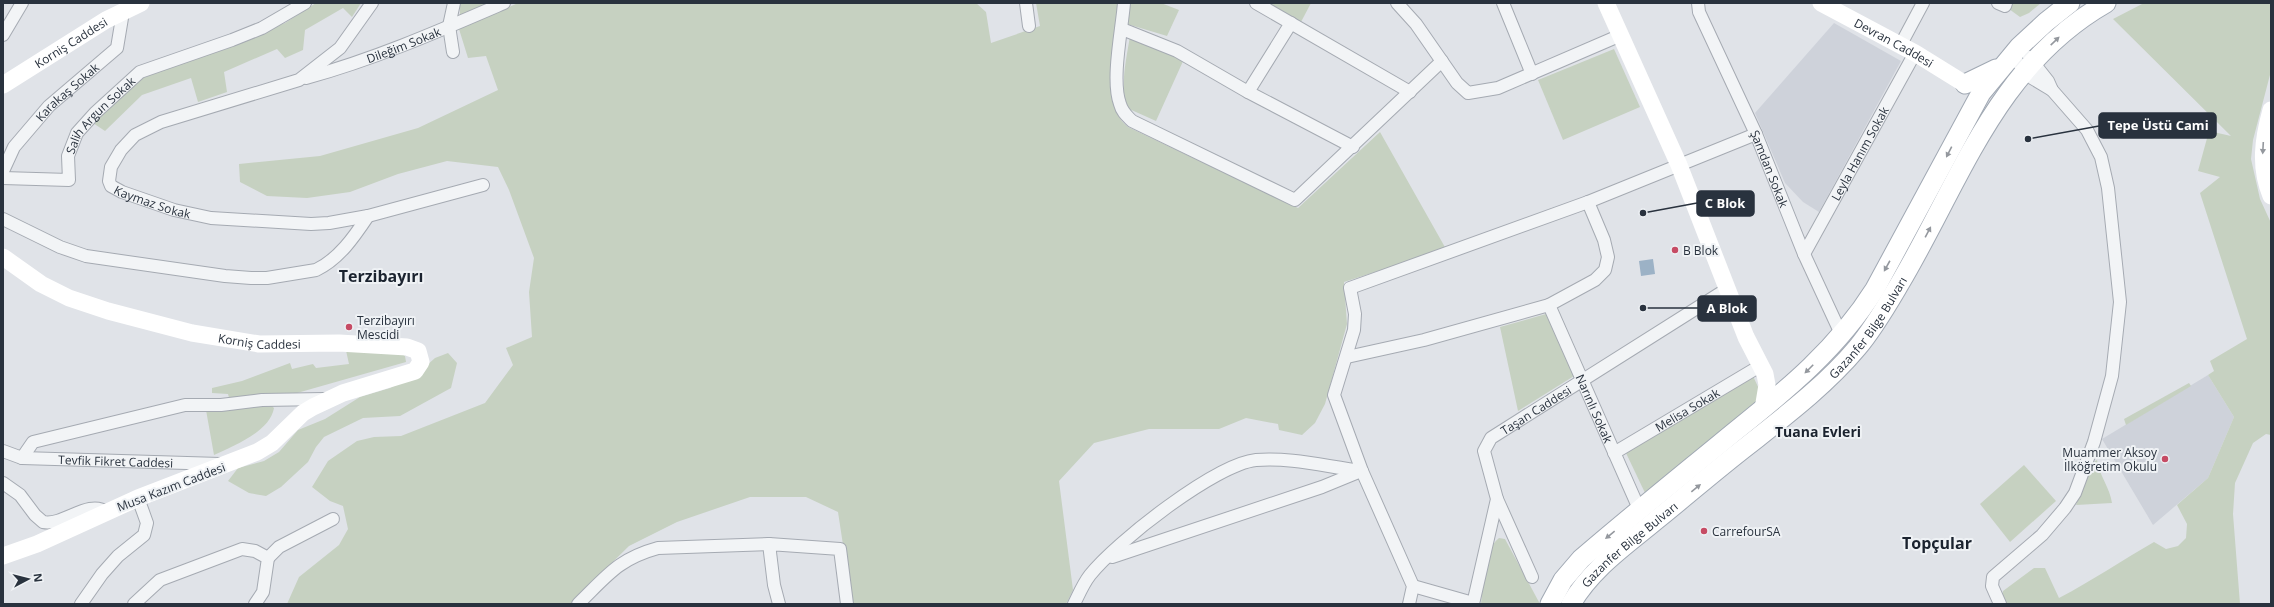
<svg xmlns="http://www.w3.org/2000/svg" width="2274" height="607" font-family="'Open Sans',sans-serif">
	<rect width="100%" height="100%" fill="#e0e3e8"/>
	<!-- built -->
	<g fill="#ced2da">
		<polygon points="1834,23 1901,61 1819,212 1803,202 1785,183 1755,113"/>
		<polygon points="2208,375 2234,417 2208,478 2153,525 2102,439"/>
	</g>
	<!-- green -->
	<g fill="#c6d1c1">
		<polygon points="316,3 361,3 352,17 343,8 305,30 303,50 285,58 277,49 224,72 227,92 198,102 191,78 142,95 105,131 93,123 137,81 148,74 220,50 285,23"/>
		<polygon points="460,3 491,3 460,16"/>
		<path d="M518,3H976L986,12L991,43L1040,26L1036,3H1118L1113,99C1116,111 1118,119 1128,127L1298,208L1380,132L1446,249L1344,282L1347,324L1325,404L1315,423L1302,435L1279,430L1278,424L1246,418L1219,429H1149L1094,443L1059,481L1073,590L1066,604H852L838,512L806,497H750L677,522L629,546L570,604H287L299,577L339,545L348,529L343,506L330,501L312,487L328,461L357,441L374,437L401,436L485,403L513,365L506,348L532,337L529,292L534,258L509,190L498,167L447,161L398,174L350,192L307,198L267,196L240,182L239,164L320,156L418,128L498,90L486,56L468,58L459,29Z"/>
		<polygon points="1130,3 1161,3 1179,10 1167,36 1127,24"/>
		<polygon points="1269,3 1311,3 1301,22"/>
		<polygon points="2012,3 2041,3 2029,13 2020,17 2009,9"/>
		<path d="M2144,3H2271V71L2253,140L2251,159L2260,199L2271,223V435L2266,434L2253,443L2235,483L2233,514L2240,604H2006L2002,597L2003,591L2034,568H2045L2059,598C2092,581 2122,560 2154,542L2166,549L2178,546L2186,538L2187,524L2177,505L2208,478L2234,417L2208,375L2214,371L2210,361L2247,339L2200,193L2220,177L2198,171L2209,131L2231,136L2113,19Z"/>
		<path d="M1130,36L1184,59L1156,121L1127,108C1120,85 1126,61 1130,36Z"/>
		<polygon points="1614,49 1640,107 1563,140 1538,80"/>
		<polygon points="1546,314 1574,376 1518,411 1500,327"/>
		<polygon points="345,346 399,352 405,356 406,362 290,395 229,398 228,394 212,393 212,388 242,381 290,363 292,369 313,364 316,368 349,364"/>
		<polygon points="448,353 457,363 451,388 400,416 363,418 324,437 316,447 308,462 281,487 266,496 249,493 228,481 238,468 264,461 279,452 298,430 325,419 360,397 390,388 417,374 435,358"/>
		<polygon points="1753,376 1759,389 1759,403 1646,495 1626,453"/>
		<polygon points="2189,383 2191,386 2126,425 2124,419"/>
		<path d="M263,404L271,405L274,408C270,432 233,446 214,455L206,410Z"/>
		<path d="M2097,460C2099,475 2110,488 2112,503L2076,505L2092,463Z"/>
		<polygon points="2024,465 2056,501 2010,542 1980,504"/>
		<path d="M1499,538L1505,539L1540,604H1481C1484,583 1482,552 1499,538Z"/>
	</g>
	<!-- water -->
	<polygon fill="#9cb2c6" points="1653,259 1655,274 1641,276 1639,261"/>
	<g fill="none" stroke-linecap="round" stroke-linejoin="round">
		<!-- street casing -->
		<g stroke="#a5aab2" stroke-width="14">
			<g id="street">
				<path id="s1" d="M372,3L340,48L299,80L161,122L135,135L121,150L111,167L109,181L111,186L122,192L174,210L211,218L311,224L329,223L368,216L483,185"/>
				<polyline points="1026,3 1029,26"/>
				<path d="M1124,3C1122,29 1111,80 1120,104C1122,112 1127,116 1132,121L1295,200L1442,61"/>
				<polyline points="1256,3 1410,92"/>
				<polyline points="1397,3 1416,24 1457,83 1468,93 1498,88 1621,35"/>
				<polyline points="1503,3 1532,74"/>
				<path id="s2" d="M1698,3L1699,12L1756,134L1804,254L1842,336"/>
				<polyline points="1998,3 2005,6 2006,3"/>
				<polyline points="1122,29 1177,51 1248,92 1353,147"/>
				<polyline points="3,35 22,3"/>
				<polyline points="1900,46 1923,3"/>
				<polyline points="453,52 449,26 454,3"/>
				<polyline points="2012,56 2032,78 2052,90"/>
				<path id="s3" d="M306,78C375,59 439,31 504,3"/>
				<polyline points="1248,92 1291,23"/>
				<path id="s4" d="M3,171L14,147L49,106L117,48L123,12"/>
				<path id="s5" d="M3,178L69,180L68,156L77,133L95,113L140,72L232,40L262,28L305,3"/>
				<path d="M3,219L60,247L86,256L225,276L251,278H267L316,270C339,259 354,237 368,216"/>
				<path id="s6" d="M1804,254L1915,53"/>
				<path id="s7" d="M1549,305L1640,511"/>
				<polyline points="1347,357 1424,340 1549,305 1595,280 1605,270 1608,257 1604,240 1588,202"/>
				<path id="s8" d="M3,451L22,458L220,464"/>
				<path id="s9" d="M1614,453L1760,366"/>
				<polyline points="22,458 33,442 185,405 221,405 262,400 324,399"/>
				<path d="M3,483L20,495L35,515L43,522C65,526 87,499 107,512"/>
				<polyline points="1497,499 1532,577"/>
				<polyline points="1112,557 1322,487 1361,471"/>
				<polyline points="268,558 279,547 333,519"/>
				<polyline points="1413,586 1473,603"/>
				<polyline points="81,604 102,574 118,556 144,535 147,523 138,498"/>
				<polyline points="134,604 160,580 242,549 255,551 268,558 263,592 255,604"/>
				<path d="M578,604C607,576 618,559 658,548L769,544"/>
				<polyline points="779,604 774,585 769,544 840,549 847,604"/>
				<path d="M1074,604C1079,594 1083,584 1090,575C1116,542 1216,464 1256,460C1290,457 1328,467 1362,471"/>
				<polyline points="1409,604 1413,586 1362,471 1334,395 1354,330 1355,314 1350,288 1588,202 1756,134"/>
				<path id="s10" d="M1473,604L1497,499L1484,451L1491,438L1727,289"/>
				<polyline points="2000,604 1992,586 1993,577 2042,535 2065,508 2075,493 2094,442 2112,376 2120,302 2108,188 2101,157 2087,130 2052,90 2048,81 2029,57"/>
			</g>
		</g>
		<!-- primary casing -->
		<g stroke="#a0a8b3" stroke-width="21">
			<g id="primary">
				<polyline points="1965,84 1996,69"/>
				<path d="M1550,604L1563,580L1581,559C1631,516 1682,475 1733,433C1787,390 1838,348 1875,289L1981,93L2019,47L2046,22L2070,3"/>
				<path id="s14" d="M1571,604C1591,569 1625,546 1655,521C1686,496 1716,470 1747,446C1785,416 1826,385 1857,348C1874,328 1887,305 1900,283C1961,180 1996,66 2106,3"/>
			</g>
		</g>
		<!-- street -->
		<use href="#street" stroke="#f2f4f6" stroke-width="12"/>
		<!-- secondary -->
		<g stroke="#fff" stroke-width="17">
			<polyline points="1606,3 1679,165 1746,337 1765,374 1767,385 1763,409"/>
			<path id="s11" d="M1821,3L1915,53L1965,84"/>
			<path id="s12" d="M3,85L106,20L141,3"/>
			<path d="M2271,110C2263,139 2259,167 2271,196"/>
			<path id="s13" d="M3,257L41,284L69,298L108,311L192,333L259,344L339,343L407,347L418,351L421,362L415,371L343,393L313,407L303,413L272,443L257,452L138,498L37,544L3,556"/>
		</g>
		<!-- primary -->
		<use href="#primary" stroke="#fff" stroke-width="19"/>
	</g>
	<!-- one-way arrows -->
	<defs><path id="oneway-solid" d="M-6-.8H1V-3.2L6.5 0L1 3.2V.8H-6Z"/></defs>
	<g fill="#94989e">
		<use href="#oneway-solid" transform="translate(2055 41) rotate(-44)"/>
		<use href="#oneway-solid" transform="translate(2263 148) rotate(93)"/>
		<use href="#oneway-solid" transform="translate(1949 152) rotate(117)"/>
		<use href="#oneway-solid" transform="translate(1928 232) rotate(-62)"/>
		<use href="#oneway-solid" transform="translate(1887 266) rotate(119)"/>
		<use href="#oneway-solid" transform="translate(1809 369) rotate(135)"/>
		<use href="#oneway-solid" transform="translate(1696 488) rotate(-39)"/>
		<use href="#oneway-solid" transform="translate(1610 535) rotate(141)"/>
	</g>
	<!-- markers -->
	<g fill="#c64b64" stroke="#eff2f5" stroke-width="1.5">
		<circle cx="1675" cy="250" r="4"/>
		<circle cx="349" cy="327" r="4"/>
		<circle cx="2165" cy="459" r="4"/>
		<circle cx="1704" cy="531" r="4"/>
	</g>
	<g text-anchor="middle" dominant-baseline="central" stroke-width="4" stroke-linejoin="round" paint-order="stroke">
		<!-- street labels -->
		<g font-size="12" fill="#29323e" stroke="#eff2f5">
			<text stroke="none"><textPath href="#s12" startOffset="80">Korniş Caddesi</textPath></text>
			<text stroke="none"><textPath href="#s11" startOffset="83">Devran Caddesi</textPath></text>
			<text stroke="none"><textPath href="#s3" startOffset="103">Dileğim Sokak</textPath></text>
			<text stroke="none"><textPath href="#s4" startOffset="103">Karakaş Sokak</textPath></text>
			<text stroke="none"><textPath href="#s5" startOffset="143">Salih Argun Sokak</textPath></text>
			<text stroke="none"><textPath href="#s6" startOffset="115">Leyla Hanım Sokak</textPath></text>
			<text stroke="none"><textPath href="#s2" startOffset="181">Şamdan Sokak</textPath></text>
			<text stroke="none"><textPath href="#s1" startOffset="385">Kaymaz Sokak</textPath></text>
			<text stroke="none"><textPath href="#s14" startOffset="408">Gazanfer Bilge Bulvarı</textPath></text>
			<text stroke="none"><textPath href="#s13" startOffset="274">Korniş Caddesi</textPath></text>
			<text stroke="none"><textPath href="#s7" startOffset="113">Narınlı Sokak</textPath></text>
			<text stroke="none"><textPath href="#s9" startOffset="85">Melisa Sokak</textPath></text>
			<text stroke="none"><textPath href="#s10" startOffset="225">Taşan Caddesi</textPath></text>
			<text stroke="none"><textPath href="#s8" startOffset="114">Tevfik Fikret Caddesi</textPath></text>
			<text transform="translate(171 487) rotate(-21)">Musa Kazım Caddesi</text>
			<text stroke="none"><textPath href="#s14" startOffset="84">Gazanfer Bilge Bulvarı</textPath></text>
		</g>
		<!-- poi labels -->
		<g font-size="12" fill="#29323e" stroke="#eff2f5" text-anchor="start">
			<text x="1683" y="250">B Blok</text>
			<text x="357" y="320">Terzibayırı<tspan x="357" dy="14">Mescidi</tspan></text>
			<text x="2157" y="452" text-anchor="end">Muammer Aksoy<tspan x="2157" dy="14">İlköğretim Okulu</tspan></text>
			<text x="1712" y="531">CarrefourSA</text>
		</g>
		<!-- quarter labels -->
		<g font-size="14" font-weight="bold" fill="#1b232f" stroke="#eff2f5">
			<text x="1818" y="431">Tuana Evleri</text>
		</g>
		<!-- district labels -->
		<g font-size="16" font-weight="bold" fill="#1b232f" stroke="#eff2f5">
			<text x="381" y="276">Terzibayırı</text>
			<text x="1937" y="543">Topçular</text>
		</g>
	</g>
	<!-- callouts -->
	<path fill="none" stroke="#29323e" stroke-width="1.5" d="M2028 139L2099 126M1643 213L1697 203M1643 308L1698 308"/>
	<g fill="#29323e" stroke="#eff2f5" stroke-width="1.5">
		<circle cx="2028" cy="139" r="4"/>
		<circle cx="1643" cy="213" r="4"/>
		<circle cx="1643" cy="308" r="4"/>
	</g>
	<g fill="#29323e" stroke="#29323e" stroke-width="1.5">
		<rect x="2099" y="113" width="117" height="25" rx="4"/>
		<rect x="1697" y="191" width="57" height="25" rx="4"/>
		<rect x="1698" y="296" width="58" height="25" rx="4"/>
	</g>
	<g font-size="13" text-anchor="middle" font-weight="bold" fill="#fff">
		<text x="2158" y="130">Tepe Üstü Cami</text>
		<text x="1725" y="208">C Blok</text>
		<text x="1727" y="313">A Blok</text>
	</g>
	<!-- border -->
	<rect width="2274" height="607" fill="none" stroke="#29323e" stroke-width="8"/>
	<!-- north arrow -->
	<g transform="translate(28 579) rotate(83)" stroke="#eff2f5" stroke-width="3" paint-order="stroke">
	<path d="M0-3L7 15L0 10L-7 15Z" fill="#29323e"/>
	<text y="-6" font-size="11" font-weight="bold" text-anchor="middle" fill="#29323e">N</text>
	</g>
</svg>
